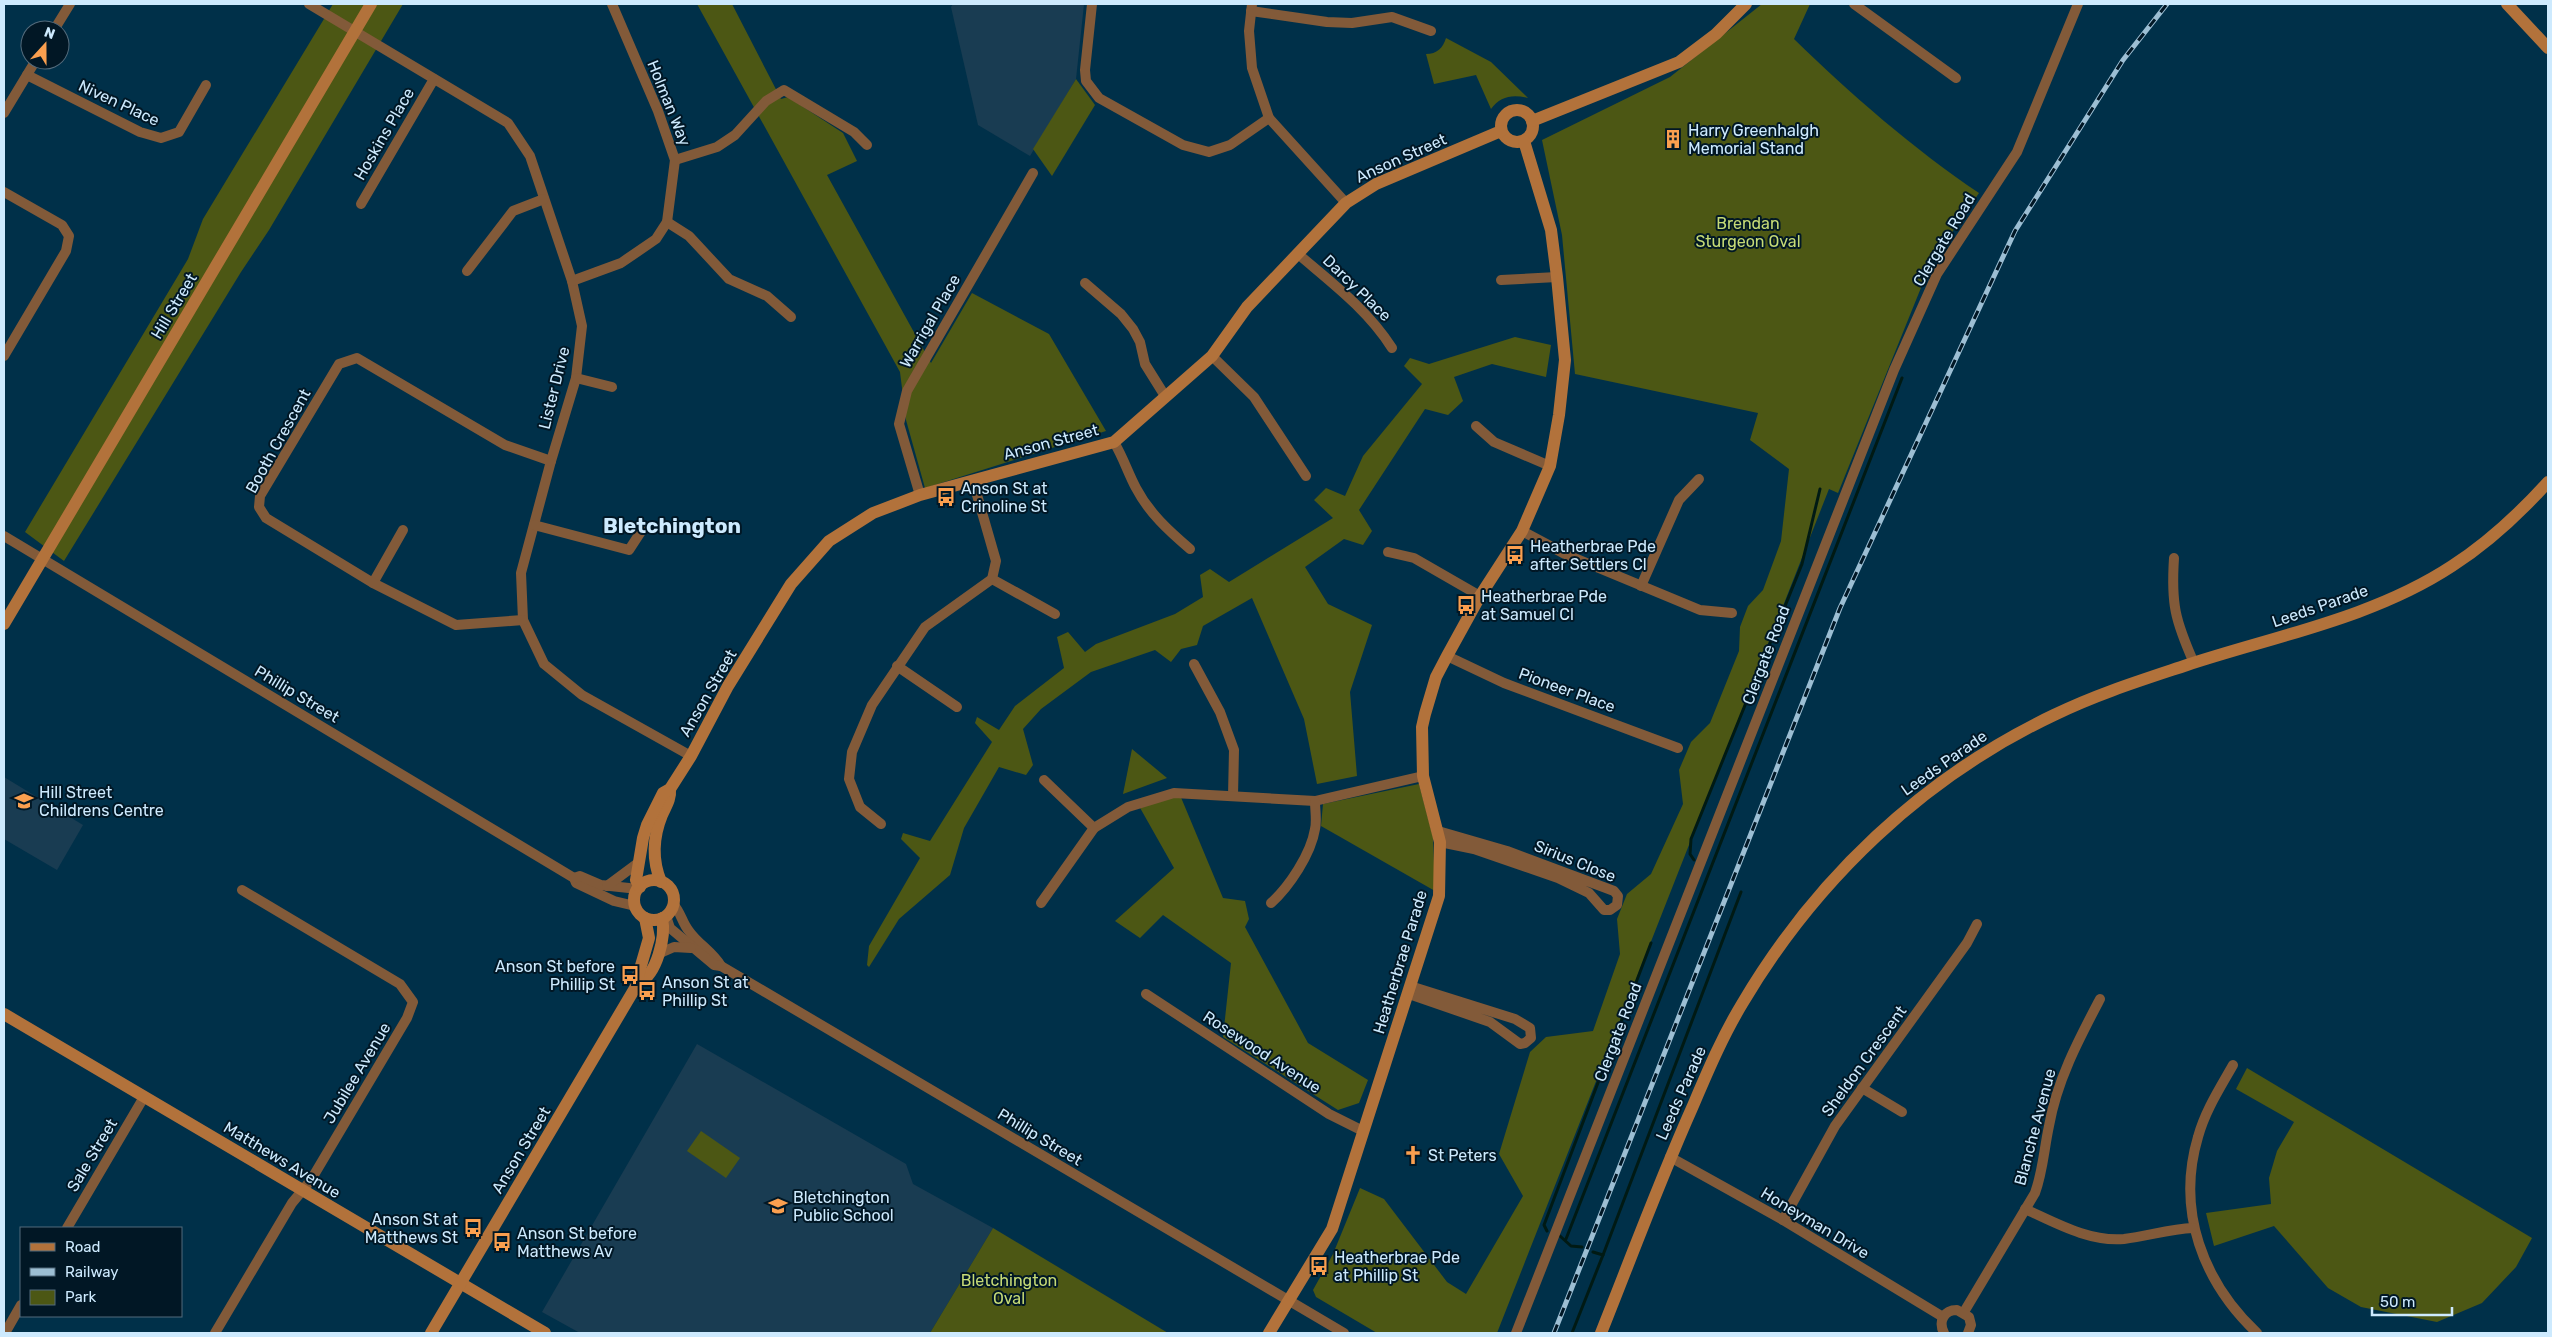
<svg xmlns="http://www.w3.org/2000/svg" width="2552" height="1337" font-family="Rubik,sans-serif">
	<rect width="100%" height="100%" fill="#003049"/>
	<!-- built -->
	<g fill="#193c52">
		<polygon points="953,4 1084,4 1076,79 1030,156 978,125 951,7"/>
		<polygon points="4,777 83,825 57,870 4,839"/>
		<polygon points="697,1044 906,1164 913,1184 993,1228 930,1333 580,1333 542,1312"/>
	</g>
	<!-- green -->
	<g fill="#4c5714">
		<polygon points="333,4 403,4 269,230 241,272 64,561 25,532 188,259 203,219"/>
		<polygon points="697,4 732,4 781,99 788,97 843,133 857,161 827,175 931,363 972,293 1049,334 1106,431 925,488 906,420 900,372"/>
		<path d="M1762,4H1810L1794,39C1848,92 1916,151 1979,193L1931,263L1838,493L1829,489L1497,1333H1377L1316,1297L1313,1290L1333,1254L1360,1188L1384,1199L1447,1282L1466,1294L1523,1196L1499,1154L1530,1052L1546,1037L1593,1031L1620,954L1617,919L1627,894L1651,874L1683,804L1679,770L1691,742L1710,723L1739,651L1740,627L1748,606L1763,590L1781,541L1789,469L1750,440L1758,413L1575,374L1562,235L1542,140L1670,77Z"/>
		<path d="M1446,38L1491,62L1528,98C1513,94 1500,96 1491,109L1476,75L1434,84L1426,54C1437,54 1443,48 1446,38Z"/>
		<polygon points="1076,79 1095,105 1052,176 1033,149"/>
		<polygon points="1515,337 1551,345 1546,377 1492,364 1454,377 1463,401 1448,415 1425,409 1359,510 1372,531 1363,545 1344,539 1305,567 1328,604 1372,625 1350,692 1357,776 1317,784 1304,719 1252,598 1203,626 1197,645 1181,649 1171,662 1155,650 1091,672 1041,709 1023,729 1033,765 1026,775 999,767 964,828 950,875 899,919 869,967 867,965 869,946 920,858 901,839 903,833 930,841 992,742 975,723 977,717 999,730 1015,706 1064,668 1057,637 1068,632 1085,652 1096,644 1175,614 1203,597 1200,575 1210,569 1229,582 1333,518 1314,500 1326,488 1345,496 1363,456 1422,384 1404,366 1410,358 1429,364"/>
		<polygon points="1132,749 1167,778 1123,794"/>
		<polygon points="1419,784 1433,837 1435,891 1321,826 1323,804"/>
		<polygon points="1180,795 1223,898 1245,901 1249,919 1245,927 1308,1043 1368,1080 1359,1103 1338,1110 1223,1037 1231,963 1163,915 1140,938 1115,921 1174,868 1139,806"/>
		<polygon points="2247,1068 2532,1238 2516,1267 2482,1303 2437,1322 2361,1307 2328,1288 2274,1226 2214,1246 2206,1213 2271,1204 2269,1178 2277,1151 2294,1122 2236,1089"/>
		<polygon points="701,1131 740,1158 726,1178 687,1151"/>
		<polygon points="993,1228 1168,1333 930,1333"/>
	</g>
	<g fill="none" stroke-linecap="round" stroke-linejoin="round">
		<!-- stream -->
		<g stroke="#001a14" stroke-width="3">
			<polyline points="1694,860 1690,854 1691,839 1802,564 1820,489"/>
			<polyline points="1547,1231 1544,1225 1651,943"/>
			<polyline points="1560,1236 1571,1246 1582,1247"/>
			<polyline points="1566,1239 1902,378"/>
			<polyline points="1603,1255 1741,892"/>
			<polyline points="1572,1333 1603,1255 1593,1252"/>
		</g>
		<!-- street -->
		<g stroke="#825a39" stroke-width="10">
			<polyline points="309,4 508,123 530,156 572,281 582,326 576,378 551,461 521,573 523,620 544,664 582,695 691,756"/>
			<polyline points="1092,4 1085,70 1086,81 1099,98 1183,145 1209,152 1230,145 1269,118"/>
			<polyline points="1252,4 1249,31 1252,68 1269,118 1346,203"/>
			<polyline points="1854,4 1956,78"/>
			<polyline points="1251,11 1327,22 1352,23 1392,17 1431,31"/>
			<polyline points="54,30 70,4"/>
			<polyline points="27,75 140,132 161,138 179,132 206,85"/>
			<polyline points="4,113 36,60"/>
			<polyline points="675,160 717,147 735,135 766,101 784,90 854,132 867,145"/>
			<polyline points="4,192 62,225 69,236 66,251 4,356"/>
			<polyline points="361,204 434,79"/>
			<polyline points="667,222 689,236 729,279 767,296 791,317"/>
			<path d="M1298,254C1332,283 1368,310 1392,348"/>
			<polyline points="467,271 513,211 544,199"/>
			<polyline points="1501,280 1557,277"/>
			<polyline points="572,281 621,263 656,239 667,222 675,160 658,111 612,4"/>
			<polyline points="1085,283 1121,314 1133,329 1140,342 1145,364 1165,396"/>
			<polyline points="1212,356 1254,397 1306,476"/>
			<polyline points="576,378 612,387"/>
			<polyline points="1476,426 1494,442 1550,466"/>
			<path d="M1114,442C1123,457 1128,473 1136,488C1149,513 1169,531 1190,549"/>
			<polyline points="920,495 899,424 907,391 1033,173"/>
			<polyline points="534,525 629,550 644,527"/>
			<polyline points="1522,531 1565,554 1700,610 1732,613"/>
			<polyline points="4,536 574,878 576,883 614,901 635,906"/>
			<polyline points="1388,552 1414,558 1480,596"/>
			<path d="M2174,558C2171,604 2175,620 2194,663"/>
			<polyline points="992,579 1055,614"/>
			<polyline points="373,583 403,530"/>
			<polyline points="1641,586 1679,500 1699,479"/>
			<polyline points="523,620 456,625 373,583 266,518 259,507 260,496 339,364 357,358 505,445 551,461"/>
			<polyline points="1447,656 1504,683 1678,748"/>
			<polyline points="1194,664 1220,712 1234,750 1233,796"/>
			<polyline points="897,666 957,707"/>
			<polyline points="1044,780 1094,828"/>
			<polyline points="881,824 860,807 849,779 852,752 872,705 925,627 992,579 996,561 973,481"/>
			<polyline points="1438,831 1507,851 1614,891 1618,896 1617,905 1610,910 1604,910 1589,893 1558,878 1474,849 1440,842"/>
			<polyline points="574,878 580,876 601,885 638,889"/>
			<polyline points="607,886 638,863"/>
			<polyline points="1041,903 1094,828 1128,807 1174,793 1315,801 1423,776"/>
			<path d="M1271,903C1289,887 1311,854 1315,829C1317,821 1315,810 1315,801"/>
			<path d="M673,904C681,912 682,923 689,931C698,944 713,952 721,966"/>
			<polyline points="666,916 670,928 714,965 721,966 1344,1333"/>
			<polyline points="658,954 674,947 691,948"/>
			<polyline points="1146,994 1329,1114 1363,1131"/>
			<polyline points="1409,994 1490,1022 1520,1044 1525,1043 1531,1038 1530,1028 1515,1019 1410,986"/>
			<path d="M2233,1065C2220,1088 2205,1111 2198,1137C2176,1211 2203,1282 2257,1333"/>
			<polyline points="1862,1088 1902,1112"/>
			<polyline points="1670,1157 1783,1220 1943,1317"/>
			<path d="M2025,1209C2056,1223 2089,1242 2124,1239C2148,1236 2170,1229 2193,1228"/>
			<polyline points="1783,1220 1835,1126 1967,943 1977,924"/>
			<polyline points="67,1228 144,1097"/>
			<path d="M1964,1312L2035,1193C2043,1171 2044,1149 2049,1126C2057,1080 2079,1039 2100,999"/>
			<polyline points="5,1333 21,1305"/>
			<polyline points="215,1333 292,1203 311,1180 407,1018 413,1002 400,984 242,890"/>
			<polyline points="1516,1333 1894,370 1937,274 2017,152 2078,4"/>
			<path d="M1944,1333C1938,1321 1944,1310 1957,1310L1969,1317L1971,1325L1968,1333"/>
		</g>
		<!-- secondary -->
		<g stroke="#b2723b" stroke-width="12">
			<polyline points="2507,4 2548,48"/>
			<circle cx="1517" cy="126" r="16"/>
			<polyline points="1532,121 1679,62 1716,34 1746,4"/>
			<polyline points="4,624 371,4"/>
			<circle cx="654" cy="900" r="20"/>
			<path d="M661,882C652,860 653,837 662,815C666,806 671,799 670,789"/>
			<polyline points="640,887 636,880 643,838 647,825 663,793 670,789 691,756 728,686 791,584 829,541 873,513 920,495 1114,442 1212,356 1247,307 1346,203 1376,184 1501,131"/>
			<path d="M639,983C657,974 666,937 662,918"/>
			<polyline points="4,1014 545,1333"/>
			<polyline points="431,1333 638,983 638,976 649,938 645,918"/>
			<polyline points="1269,1333 1332,1229 1439,896 1440,842 1423,776 1422,727 1425,714 1436,677 1447,656 1480,596 1522,531 1550,466 1559,415 1565,360 1557,277 1551,230 1524,141"/>
			<path d="M1601,1333C1631,1258 1659,1182 1692,1108C1707,1073 1722,1037 1742,1004C1815,880 1923,777 2054,715C2097,694 2142,680 2187,665C2275,636 2373,618 2452,566C2488,543 2519,514 2548,482"/>
		</g>
		<!-- rail casing -->
		<g stroke="#9cbed3" stroke-width="5">
			<polyline id="rail" points="1554,1333 1840,608 2015,231 2123,60 2167,4"/>
		</g>
		<!-- rail -->
		<use href="#rail" stroke="#011725" stroke-width="3" stroke-dasharray="9" stroke-linecap="butt"/>
	</g>
	<!-- icons -->
	<defs>
		<g id="building-bare" transform="scale(1.5)"><path d="M-4-6H4V6H1V3H-1V6H-4ZM-2.5-4.3h1.7v1.8h-1.7ZM.8-4.3h1.7v1.8H.8ZM-2.5-1h1.7V.8h-1.7ZM.8-1h1.7V.8H.8Z" fill="#fa9f4f" stroke="#011725" stroke-width="2.5" paint-order="stroke"/></g>
		<g id="bus-bare" transform="scale(1.5)"><path d="M-5-6H5V4H4V6H2V4H-2V6H-4V4H-5ZM-3.5-4V0h7V-4ZM-3.5 1.2v1.5H-2V1.2ZM2 1.2v1.5H3.5V1.2Z" fill="#fa9f4f" stroke="#011725" stroke-width="2.5" paint-order="stroke"/></g>
		<g id="school-bare" transform="scale(1.5)"><path d="M0-5L7-2L0 1L-7-2ZM-4 1L0 2.5L4 1V4Q0 6-4 4Z" fill="#fa9f4f" stroke="#011725" stroke-width="2.5" paint-order="stroke"/></g>
		<g id="church-bare" transform="scale(1.5)"><path d="M-1.2-6h2.4v3.5h3.3v2.4h-3.3V6h-2.4V-.1h-3.3v-2.4h3.3Z" fill="#fa9f4f" stroke="#011725" stroke-width="2.5" paint-order="stroke"/></g>
	</defs>
	<g fill-rule="evenodd">
		<use href="#building-bare" x="1673" y="139"/>
		<use href="#bus-bare" x="946" y="497"/>
		<use href="#bus-bare" x="1515" y="555"/>
		<use href="#bus-bare" x="1466" y="605"/>
		<use href="#school-bare" x="24" y="801"/>
		<use href="#bus-bare" x="630" y="975"/>
		<use href="#bus-bare" x="647" y="991"/>
		<use href="#church-bare" x="1413" y="1155"/>
		<use href="#school-bare" x="778" y="1206"/>
		<use href="#bus-bare" x="473" y="1228"/>
		<use href="#bus-bare" x="502" y="1242"/>
		<use href="#bus-bare" x="1319" y="1266"/>
	</g>
	<g text-anchor="middle" dominant-baseline="central" stroke-width="4" stroke-linejoin="round" paint-order="stroke">
		<!-- street labels -->
		<g font-size="16" fill="#cdeafe" stroke="#011725">
			<text transform="translate(119 103) rotate(25)">Niven Place</text>
			<text transform="translate(669 103) rotate(68)">Holman Way</text>
			<text transform="translate(384 134) rotate(-60)">Hoskins Place</text>
			<text transform="translate(1401 158) rotate(-24)">Anson Street</text>
			<text transform="translate(1944 240) rotate(-59)">Clergate Road</text>
			<text transform="translate(1357 288) rotate(44)">Darcy Place</text>
			<text transform="translate(174 306) rotate(-59)">Hill Street</text>
			<text transform="translate(930 321) rotate(-60)">Warrigal Place</text>
			<text transform="translate(554 388) rotate(-76)">Lister Drive</text>
			<text transform="translate(278 441) rotate(-61)">Booth Crescent</text>
			<text transform="translate(1051 442) rotate(-15)">Anson Street</text>
			<text transform="translate(2320 606) rotate(-19)">Leeds Parade</text>
			<text transform="translate(1766 655) rotate(-69)">Clergate Road</text>
			<text transform="translate(1567 690) rotate(20)">Pioneer Place</text>
			<text transform="translate(708 693) rotate(-60)">Anson Street</text>
			<text transform="translate(297 694) rotate(31)">Phillip Street</text>
			<text transform="translate(1944 763) rotate(-35)">Leeds Parade</text>
			<text transform="translate(1575 861) rotate(22)">Sirius Close</text>
			<text transform="translate(1400 962) rotate(-73)">Heatherbrae Parade</text>
			<text transform="translate(1618 1032) rotate(-69)">Clergate Road</text>
			<text transform="translate(1262 1052) rotate(33)">Rosewood Avenue</text>
			<text transform="translate(1864 1061) rotate(-54)">Sheldon Crescent</text>
			<text transform="translate(357 1073) rotate(-59)">Jubilee Avenue</text>
			<text transform="translate(1681 1093) rotate(-66)">Leeds Parade</text>
			<text transform="translate(2035 1127) rotate(-75)">Blanche Avenue</text>
			<text transform="translate(1040 1137) rotate(31)">Phillip Street</text>
			<text transform="translate(521 1150) rotate(-59)">Anson Street</text>
			<text transform="translate(92 1155) rotate(-59)">Sale Street</text>
			<text transform="translate(282 1160) rotate(31)">Matthews Avenue</text>
			<text transform="translate(1815 1223) rotate(31)">Honeyman Drive</text>
		</g>
		<!-- poi labels -->
		<g font-size="16" fill="#cdeafe" stroke="#011725" text-anchor="start">
			<text x="1688" y="130">Harry Greenhalgh<tspan x="1688" dy="18">Memorial Stand</tspan></text>
			<text x="961" y="488">Anson St at<tspan x="961" dy="18">Crinoline St</tspan></text>
			<text x="1530" y="546">Heatherbrae Pde<tspan x="1530" dy="18">after Settlers Cl</tspan></text>
			<text x="1481" y="596">Heatherbrae Pde<tspan x="1481" dy="18">at Samuel Cl</tspan></text>
			<text x="39" y="792">Hill Street<tspan x="39" dy="18">Childrens Centre</tspan></text>
			<text x="615" y="966" text-anchor="end">Anson St before<tspan x="615" dy="18">Phillip St</tspan></text>
			<text x="662" y="982">Anson St at<tspan x="662" dy="18">Phillip St</tspan></text>
			<text x="1428" y="1155">St Peters</text>
			<text x="793" y="1197">Bletchington<tspan x="793" dy="18">Public School</tspan></text>
			<text x="458" y="1219" text-anchor="end">Anson St at<tspan x="458" dy="18">Matthews St</tspan></text>
			<text x="517" y="1233">Anson St before<tspan x="517" dy="18">Matthews Av</tspan></text>
			<text x="1334" y="1257">Heatherbrae Pde<tspan x="1334" dy="18">at Phillip St</tspan></text>
		</g>
		<!-- park labels -->
		<g font-size="16" fill="#c6db76" stroke="#011725">
			<text x="1748" y="223">Brendan<tspan x="1748" dy="18">Sturgeon Oval</tspan></text>
			<text x="1009" y="1280">Bletchington<tspan x="1009" dy="18">Oval</tspan></text>
		</g>
		<!-- district labels -->
		<g font-size="21" font-weight="bold" fill="#cdeafe" stroke="#011725">
			<text x="672" y="525">Bletchington</text>
		</g>
	</g>
	<!-- border -->
	<rect width="2552" height="1337" fill="none" stroke="#cdeafe" stroke-width="10"/>
	<!-- legend -->
	<rect x="20" y="1227" width="162" height="90" fill="#011725" stroke="#536b7c"/>
	<rect x="30" y="1243" width="25" height="8" fill="#b2723b" stroke="#536b7c"/>
	<text x="65" y="1252" font-size="15" fill="#cdeafe">Road</text>
	<rect x="30" y="1268" width="25" height="8" fill="#9cbed3" stroke="#536b7c"/>
	<text x="65" y="1277" font-size="15" fill="#cdeafe">Railway</text>
	<rect x="30" y="1290" width="25" height="15" fill="#4c5714" stroke="#536b7c"/>
	<text x="65" y="1302" font-size="15" fill="#cdeafe">Park</text>
	<!-- north arrow -->
	<g transform="translate(45 45) rotate(21)"><circle r="24" fill="#011725" stroke="#536b7c"/>
	<path d="M0-4L9 19L0 12L-9 19Z" fill="#fa9f4f"/>
	<text y="-8" font-size="14" font-weight="bold" text-anchor="middle" fill="#cdeafe">N</text>
	</g>
	<!-- scale -->
	<path d="M2372 1307v8h80v-8" fill="none" stroke="#cdeafe" stroke-width="2.5"/>
	<text x="2380" y="1307" font-size="15" fill="#cdeafe" stroke="#011725" stroke-width="4" paint-order="stroke">50 m</text>
</svg>
